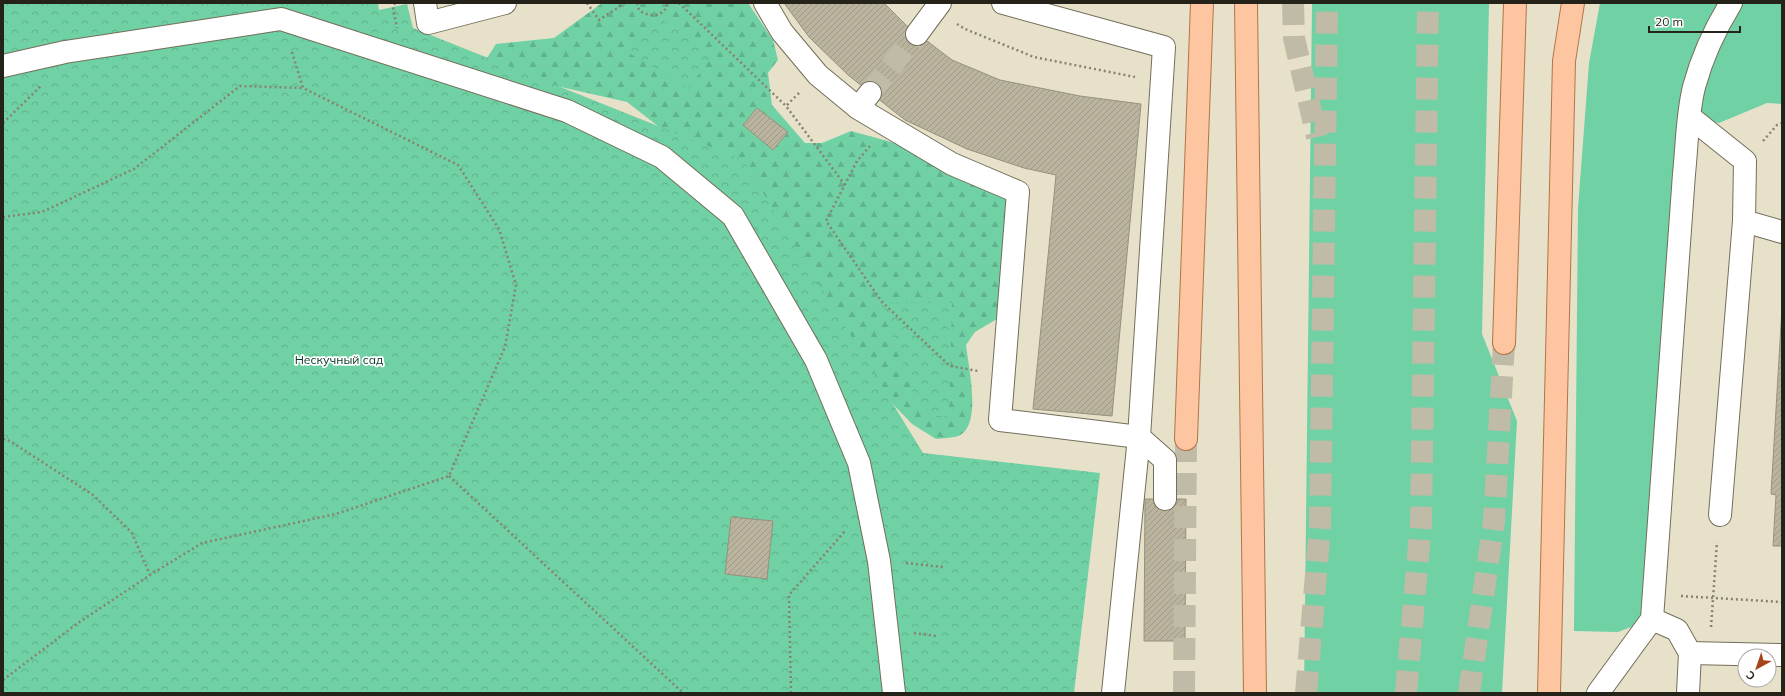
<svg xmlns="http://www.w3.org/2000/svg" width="1785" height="696" font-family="Mulish,sans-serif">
	<defs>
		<pattern id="forest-firs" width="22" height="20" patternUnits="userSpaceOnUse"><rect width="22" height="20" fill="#6fd1a4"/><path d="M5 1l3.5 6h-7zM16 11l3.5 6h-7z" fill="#60b38d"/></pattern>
		<pattern id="park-crowns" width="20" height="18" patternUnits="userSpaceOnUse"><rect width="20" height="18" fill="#6fd1a4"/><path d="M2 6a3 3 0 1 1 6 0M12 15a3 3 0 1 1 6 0" fill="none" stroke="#60b38d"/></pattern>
		<pattern id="building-hatch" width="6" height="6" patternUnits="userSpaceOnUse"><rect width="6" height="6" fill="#bab49e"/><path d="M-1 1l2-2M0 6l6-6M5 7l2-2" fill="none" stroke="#a09a88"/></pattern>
	</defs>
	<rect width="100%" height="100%" fill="#e7e1ca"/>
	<!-- grass -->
	<g fill="#6fd1a4">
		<polygon points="1312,3 1489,3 1482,334 1517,421 1502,693 1304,693"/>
		<polygon points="1600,3 1782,3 1782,104 1767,103 1719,123 1690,117 1652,619 1618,632 1574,631 1578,208 1589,63"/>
	</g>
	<!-- forest -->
	<path fill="url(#forest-firs)" d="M602,3H748L773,40L778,60L768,73L772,105L805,143H822L851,131L935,154L981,178L1022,213L1027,230L1020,287L1002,316L975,332L966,345C968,365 983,427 958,436C952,438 943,438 936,439L912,424L862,372L740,190L627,102L495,72L487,58L496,44L554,38Z"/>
	<!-- park -->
	<g fill="url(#park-crowns)">
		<polygon points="378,3 379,10 407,4 413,28 743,160 923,453 1100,473 1074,693 3,693 3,4"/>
		<polygon points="660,18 713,56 688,88 629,53"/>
		<polygon points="882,302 952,303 949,418 920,413"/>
	</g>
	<!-- building -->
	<g fill="url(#building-hatch)" stroke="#96917c">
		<polygon points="784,3 884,3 906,25 952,60 1000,80 1080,96 1141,104 1112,416 1033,409 1056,175 1024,168 967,149 905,120 848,75 809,37"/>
		<polygon points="757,108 788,132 773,150 743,125"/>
		<polygon points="1782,308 1782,546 1773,546 1776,495 1771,494"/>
		<polygon points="1145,499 1186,499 1185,641 1144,641"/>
		<polygon points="731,517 773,521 767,579 725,574"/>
	</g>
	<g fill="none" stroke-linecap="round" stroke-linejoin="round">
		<!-- minor-tunnel -->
		<polyline stroke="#c0bba7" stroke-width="22" stroke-dasharray="22 11" stroke-linecap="butt" points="870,93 917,34"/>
		<!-- major-tunnel -->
		<g stroke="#c0bba7" stroke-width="22" stroke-dasharray="22 11" stroke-linecap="butt">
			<polyline points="1293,3 1294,38 1317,137"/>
			<polyline points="1184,693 1186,439"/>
			<polyline points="1306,693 1320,527 1327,3"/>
			<polyline points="1406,693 1421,522 1428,3"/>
			<polyline points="1469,693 1494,521 1504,343"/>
		</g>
		<!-- minor casing -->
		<g stroke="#736e5a" stroke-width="24">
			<g id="minor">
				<polyline points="425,3 428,23 505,3"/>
				<polyline points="765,3 782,32 818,75 858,108 952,164 1018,192 1000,420 1139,437 1165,460 1165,499"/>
				<polyline points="1003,3 1164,47 1139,437 1113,693"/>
				<polyline points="917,34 940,3"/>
				<polyline points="3,66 65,52 281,19 567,111 662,157 733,216 816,360 859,463 879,561 894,693"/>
				<polyline points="858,108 870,93"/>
				<polyline points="1690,117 1745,161 1744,221 1782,232"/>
				<polyline points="1720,515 1744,221"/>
				<polyline points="1652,619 1677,630 1690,653 1688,693"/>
				<polyline points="1690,653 1782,655"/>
				<path d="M1598,693L1652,619L1684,174C1687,146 1687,115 1694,87C1702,57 1715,29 1731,3"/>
			</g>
		</g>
		<!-- major casing -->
		<g stroke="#b17448" stroke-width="24">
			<g id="major">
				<polyline points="1246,3 1255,693"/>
				<polyline points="1504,343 1515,3"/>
				<polyline points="1186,439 1202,3"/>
				<polyline points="1549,693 1564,61 1573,3"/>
			</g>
		</g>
		<!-- path -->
		<g stroke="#878272" stroke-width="2.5" stroke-dasharray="2 3" stroke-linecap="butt">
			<polyline points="395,3 393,7 397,28"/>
			<polyline points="587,3 599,20 625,3"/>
			<path d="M637,3L639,10C649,18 665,17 668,3"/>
			<polyline points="679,3 786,106"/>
			<polyline points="957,24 965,29 1034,57 1135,77"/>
			<polyline points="799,93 786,106 845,185"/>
			<polyline points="3,123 41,86"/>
			<polyline points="1763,141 1777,125 1782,123"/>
			<polyline points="870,146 857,161 826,221 882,302 950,366 978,371"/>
			<polyline points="3,217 42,212 134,169 240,86 303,88"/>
			<polyline points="3,439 10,441 93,495 132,533 150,575"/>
			<polyline points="449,476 683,693"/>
			<polyline points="906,563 943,567"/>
			<polyline points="1681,596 1782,602"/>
			<polyline points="1711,627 1717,542"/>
			<polyline points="914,633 936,636"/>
			<polyline points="3,680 78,623 150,575 202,543 336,514 449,476 505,347 516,285 499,229 458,165 303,88 292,52"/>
			<polyline points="791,693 789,595 845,531"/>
		</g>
		<!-- minor -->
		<use href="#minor" stroke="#fff" stroke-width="22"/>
		<!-- major -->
		<use href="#major" stroke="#fdc6a0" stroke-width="22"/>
	</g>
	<g text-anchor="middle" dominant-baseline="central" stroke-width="3.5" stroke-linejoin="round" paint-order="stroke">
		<!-- park labels -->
		<g font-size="12" fill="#063523" stroke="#fff">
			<text x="339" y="359">Нескучный сад</text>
		</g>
	</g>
	<!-- border -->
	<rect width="1785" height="696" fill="none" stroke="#25221a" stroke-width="8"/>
	<!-- north arrow -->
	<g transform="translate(1757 668) rotate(220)"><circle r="19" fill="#ffffff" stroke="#a8a7a3"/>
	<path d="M0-3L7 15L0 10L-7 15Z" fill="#a84219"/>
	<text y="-6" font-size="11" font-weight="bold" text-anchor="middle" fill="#25221a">С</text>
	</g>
	<!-- scale -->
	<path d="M1649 26v6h91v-6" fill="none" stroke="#25221a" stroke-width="2"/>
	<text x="1655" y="26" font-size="12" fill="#25221a" stroke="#ffffff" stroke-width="3" paint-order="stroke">20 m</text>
</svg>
